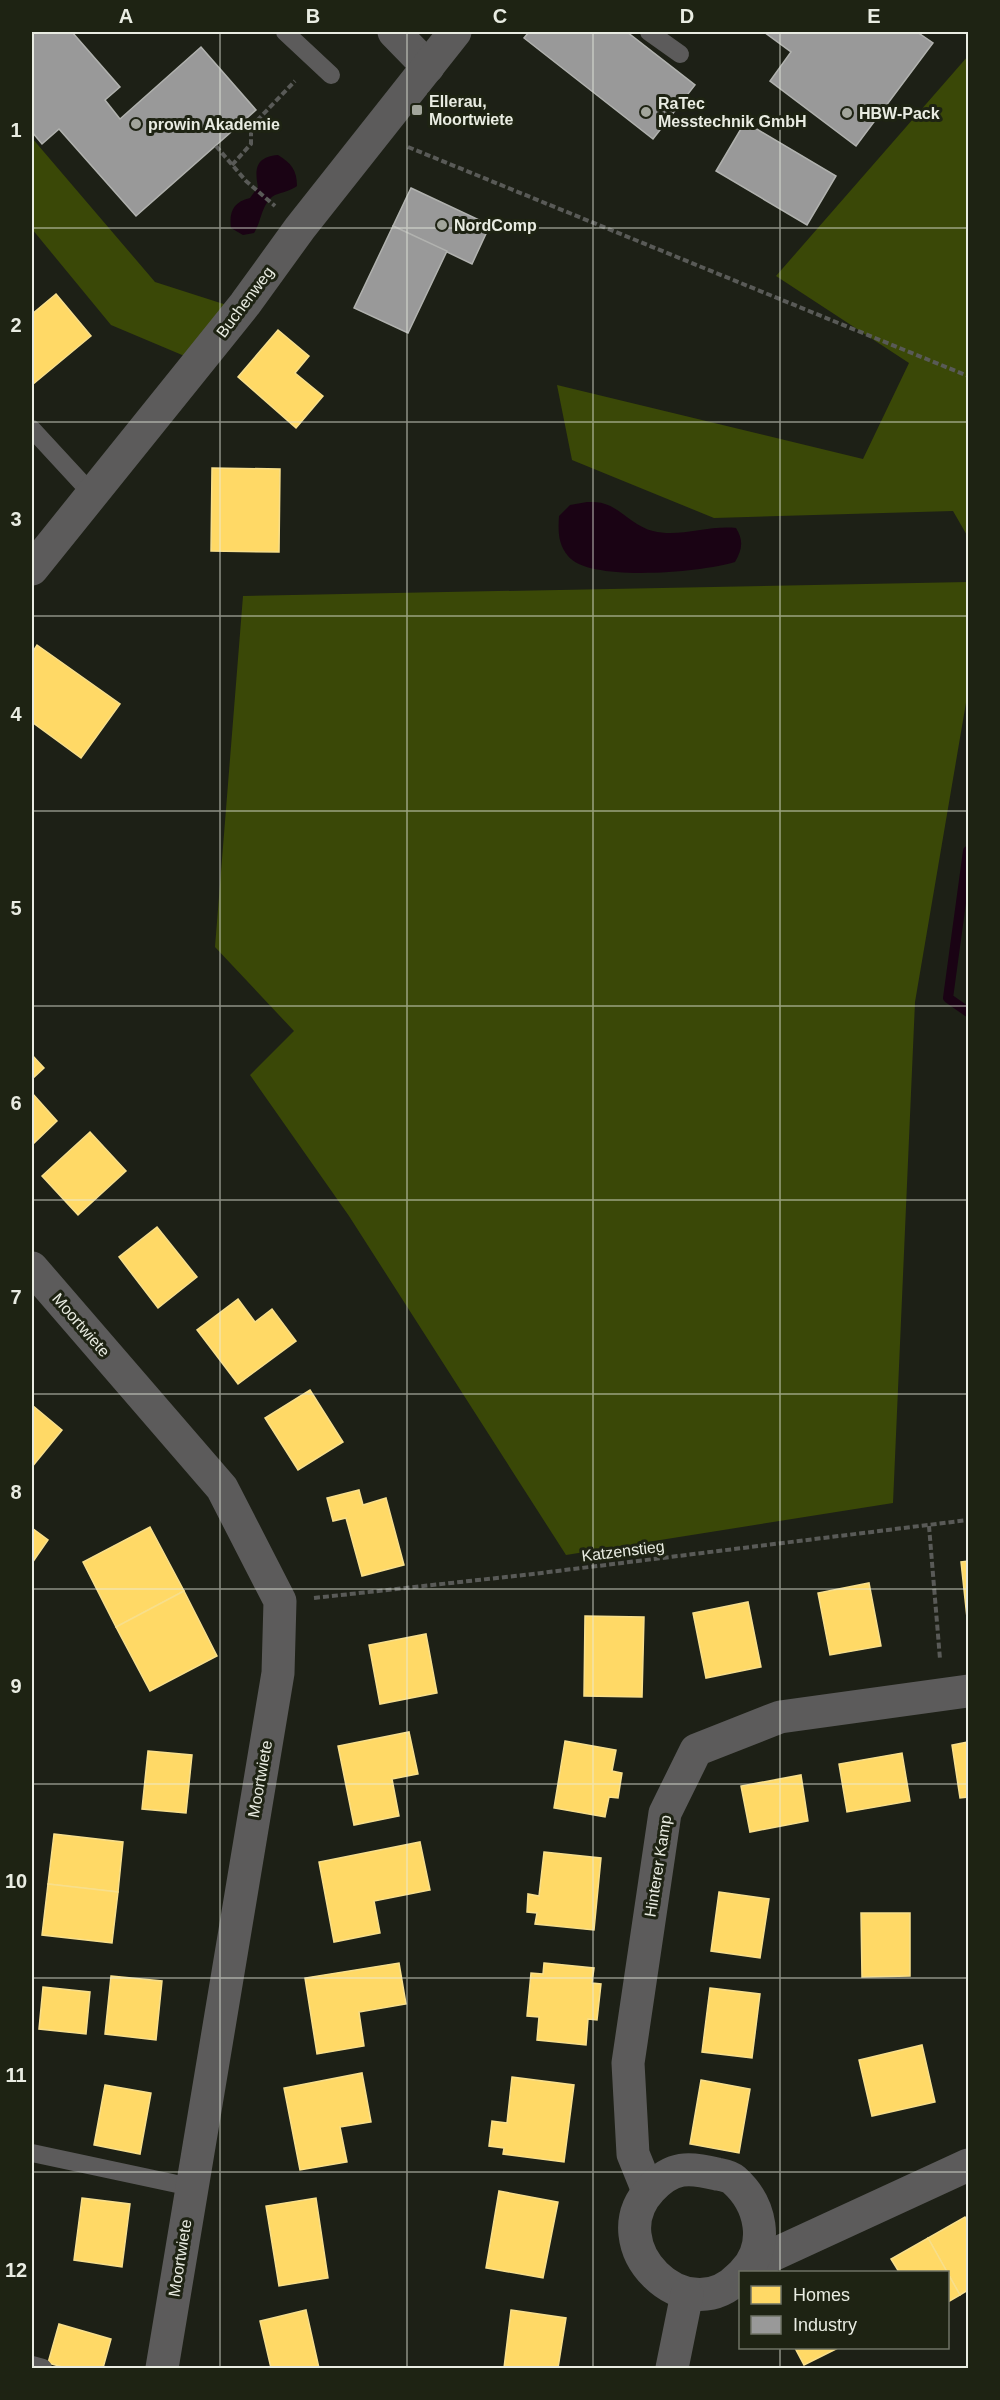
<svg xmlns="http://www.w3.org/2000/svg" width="1000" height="2400" font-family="Helvetica,sans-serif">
	<rect width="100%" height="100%" fill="#1d2016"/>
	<!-- green -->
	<g fill="#3a4807">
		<polygon points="968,56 968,537 953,511 714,518 572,460 557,385 863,459 909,363 776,276"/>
		<polygon points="32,138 155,282 236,308 194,360 111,325 32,229"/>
		<polygon points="968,582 968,691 915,1002 893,1503 566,1555 349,1216 250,1075 294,1031 215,947 243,596"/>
	</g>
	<!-- water -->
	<g fill="#1a0314">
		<path d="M278,155C291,163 297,170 297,186C290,191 283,192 275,195C261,203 262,221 254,233L243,235L231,228C229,212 233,202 250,198L258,187C254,167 257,157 278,155Z"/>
		<path d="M587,502C593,502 600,502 605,504C618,507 635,527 653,531C679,538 708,525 736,528C744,541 742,550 735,562C703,572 589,583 568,556C558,544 558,531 559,516L570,505Z"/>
	</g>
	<!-- homes -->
	<g fill="#ffd966" stroke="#f8df8b" stroke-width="1.5">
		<polygon points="56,294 91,336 32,385 32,314"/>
		<polygon points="278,330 309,356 295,373 323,396 296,428 238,377"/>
		<polygon points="212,468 280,469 279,552 211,551"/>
		<polygon points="37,645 120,704 81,758 32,722 32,653"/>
		<polygon points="32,1055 44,1068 32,1079"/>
		<polygon points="32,1093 57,1121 32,1145"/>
		<polygon points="90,1132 126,1171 78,1215 42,1176"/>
		<polygon points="157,1227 197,1277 158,1308 119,1257"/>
		<polygon points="238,1299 255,1322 272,1309 296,1341 238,1384 197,1330"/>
		<polygon points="310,1390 343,1442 298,1470 265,1418"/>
		<polygon points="32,1405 62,1430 32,1467"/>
		<polygon points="359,1490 363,1505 386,1498 404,1565 362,1576 346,1518 333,1521 327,1498"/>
		<polygon points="150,1527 184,1591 116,1627 83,1562"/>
		<polygon points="32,1528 48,1540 32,1563"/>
		<polygon points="968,1561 968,1627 961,1562"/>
		<polygon points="869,1583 881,1646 830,1655 818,1593"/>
		<polygon points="184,1591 217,1656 150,1691 116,1627"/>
		<polygon points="748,1602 761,1667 706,1678 693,1613"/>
		<polygon points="585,1616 644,1617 642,1697 584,1696"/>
		<polygon points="426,1634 437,1693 380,1704 369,1645"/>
		<polygon points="409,1732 418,1774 392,1779 399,1816 354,1825 338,1746"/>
		<polygon points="565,1741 616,1750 612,1771 622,1773 618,1798 609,1797 605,1817 554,1808"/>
		<polygon points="968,1742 968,1797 960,1798 952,1745"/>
		<polygon points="148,1751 192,1755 186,1813 142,1809"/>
		<polygon points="902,1753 910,1801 847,1812 839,1764"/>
		<polygon points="801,1775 808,1821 750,1832 741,1786"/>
		<polygon points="54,1834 123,1842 118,1892 48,1884"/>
		<polygon points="420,1842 430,1890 374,1901 380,1933 334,1942 319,1862"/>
		<polygon points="544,1852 601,1858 594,1930 535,1924 537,1913 527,1912 528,1894 539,1896"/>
		<polygon points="48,1884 118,1892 112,1943 42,1935"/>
		<polygon points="719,1892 769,1899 760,1958 711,1951"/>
		<polygon points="861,1913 910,1913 910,1976 862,1977"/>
		<polygon points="399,1963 406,2004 359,2012 364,2046 317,2054 305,1978"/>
		<polygon points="544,1963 594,1968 592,1983 601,1984 597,2020 588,2019 586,2045 537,2040 539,2017 527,2016 531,1973 543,1974"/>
		<polygon points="111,1976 162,1981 156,2040 105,2034"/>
		<polygon points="43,1987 90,1992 86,2034 39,2029"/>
		<polygon points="710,1988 760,1994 752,2058 702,2052"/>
		<polygon points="922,2045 935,2102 872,2116 859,2060"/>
		<polygon points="362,2073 371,2122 340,2127 347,2162 300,2170 284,2088"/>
		<polygon points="512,2077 574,2085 564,2162 503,2154 504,2148 489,2146 492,2121 507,2123"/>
		<polygon points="701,2080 750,2089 739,2153 690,2144"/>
		<polygon points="105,2085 151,2093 140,2154 94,2145"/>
		<polygon points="499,2191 558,2202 543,2278 486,2268"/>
		<polygon points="82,2198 130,2204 122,2267 74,2260"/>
		<polygon points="316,2198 328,2278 279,2286 266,2206"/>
		<polygon points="965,2217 968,2223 968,2290 960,2295 928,2238"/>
		<polygon points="928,2238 960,2295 948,2302 948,2272 899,2272 891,2259"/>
		<polygon points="306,2310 319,2368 271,2368 260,2321"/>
		<polygon points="511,2310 566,2318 558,2368 504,2368"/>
		<polygon points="59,2324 111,2339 103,2368 66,2368 48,2363"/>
		<polygon points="795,2348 838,2348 804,2365"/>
	</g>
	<!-- industry -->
	<g fill="#999" stroke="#b1b2af" stroke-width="1.5">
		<polygon points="32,32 72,32 120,87 105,100 120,119 201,47 256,110 136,216 59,129 42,144 32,132"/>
		<polygon points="529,32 627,32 695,85 653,139 524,38"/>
		<polygon points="764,32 917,32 933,43 856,146 770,81 791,52"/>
		<polygon points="745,122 836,176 807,225 716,171"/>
		<polygon points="411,188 490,225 472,264 393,226"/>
		<polygon points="393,226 447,251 408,333 354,308"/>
	</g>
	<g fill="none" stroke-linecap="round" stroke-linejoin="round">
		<!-- stream -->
		<polyline stroke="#1a0314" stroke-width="10" points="968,851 948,998 968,1012"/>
		<!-- path -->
		<g stroke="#595a57" stroke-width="4" stroke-dasharray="6 3" stroke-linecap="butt">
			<polyline points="216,146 246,181 275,206"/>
			<polyline points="408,147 968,376"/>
			<polyline points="232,165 251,144 251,127 295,81"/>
			<polyline points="929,1526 940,1659"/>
			<polyline points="314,1598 533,1574 968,1520"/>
		</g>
		<!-- lane -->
		<g stroke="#5c5b5b" stroke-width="18">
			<polyline points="285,32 331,75"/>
			<polyline points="649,32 680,54"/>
			<polyline points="32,429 92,494"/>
			<polyline points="32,2153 191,2187"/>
			<polyline points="32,2365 43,2368"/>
		</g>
		<!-- street -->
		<g stroke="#5c5b5b" stroke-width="33">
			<polyline points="394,32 428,67"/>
			<polyline points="32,569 245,304 300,228 455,32"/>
			<polyline points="32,1268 222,1488 280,1601 278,1673 162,2368"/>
			<polyline points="648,2191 633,2154 628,2063 665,1813 696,1750 780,1717 968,1691"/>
			<polyline points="751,2265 968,2165"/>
			<path d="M740,2276C686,2333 598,2245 651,2189C672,2166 689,2167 717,2174C722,2175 730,2176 734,2180C761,2204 770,2245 744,2272"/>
			<polyline points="672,2368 687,2294"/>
		</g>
	</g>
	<!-- grid -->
	<path fill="none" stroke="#e9ece2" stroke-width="1.5" stroke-opacity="0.55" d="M220,32V2368M407,32V2368M593,32V2368M780,32V2272M32,228H968M32,422H968M32,616H968M32,811H968M32,1006H968M32,1200H968M32,1394H968M32,1589H968M32,1784H968M32,1978H968M32,2172H968M780,2348V2368"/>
	<!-- markers -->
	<g fill="#a2a59b" stroke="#1e2313" stroke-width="2">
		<rect x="411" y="104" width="12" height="12" rx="3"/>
		<circle cx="646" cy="112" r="6"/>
		<circle cx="847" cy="113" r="6"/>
		<circle cx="136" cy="124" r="6"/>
		<circle cx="442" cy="225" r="6"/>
	</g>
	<g text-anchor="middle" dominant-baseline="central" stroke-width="6" stroke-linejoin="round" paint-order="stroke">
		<!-- poi labels -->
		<g font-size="16" font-weight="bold" fill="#e9ece2" stroke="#1e2313" text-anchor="start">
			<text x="429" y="101">Ellerau,<tspan x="429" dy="18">Moortwiete</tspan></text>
			<text x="658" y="103">RaTec<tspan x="658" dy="18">Messtechnik GmbH</tspan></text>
			<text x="859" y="113">HBW-Pack</text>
			<text x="148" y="124">prowin Akademie</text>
			<text x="454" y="225">NordComp</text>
		</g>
		<!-- street labels -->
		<g font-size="16" fill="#e9ece2" stroke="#1e2313">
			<text transform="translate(245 302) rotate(-53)">Buchenweg</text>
			<text transform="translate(81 1325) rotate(49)">Moortwiete</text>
			<text transform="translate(623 1551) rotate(-7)">Katzenstieg</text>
			<text transform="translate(260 1779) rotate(-80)">Moortwiete</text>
			<text transform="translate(658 1866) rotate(-81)">Hinterer Kamp</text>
			<text transform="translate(180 2258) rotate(-81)">Moortwiete</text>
		</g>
	</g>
	<!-- border -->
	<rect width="1000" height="2400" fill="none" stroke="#1e2313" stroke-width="66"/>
	<!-- legend -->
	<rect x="739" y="2271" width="210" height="78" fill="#1e2313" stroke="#6f7366" stroke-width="1.5"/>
	<rect x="751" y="2286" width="30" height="18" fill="#ffd966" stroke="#6f7366" stroke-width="1.5"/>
	<text x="793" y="2301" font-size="18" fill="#e9ece2">Homes</text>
	<rect x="751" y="2316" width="30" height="18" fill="#999999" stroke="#6f7366" stroke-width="1.5"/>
	<text x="793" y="2331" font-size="18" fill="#e9ece2">Industry</text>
	<rect x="33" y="33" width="934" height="2334" fill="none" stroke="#e9ece2" stroke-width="2"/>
	<g font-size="20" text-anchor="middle" font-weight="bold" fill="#e9ece2">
		<text x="126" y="23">A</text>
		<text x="313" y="23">B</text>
		<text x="500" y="23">C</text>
		<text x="687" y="23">D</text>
		<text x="874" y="23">E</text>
		<text x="16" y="137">1</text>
		<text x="16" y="332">2</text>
		<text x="16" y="526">3</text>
		<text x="16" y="721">4</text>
		<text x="16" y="915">5</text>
		<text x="16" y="1110">6</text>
		<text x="16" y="1304">7</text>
		<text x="16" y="1499">8</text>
		<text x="16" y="1693">9</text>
		<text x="16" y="1888">10</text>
		<text x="16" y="2082">11</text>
		<text x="16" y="2277">12</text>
	</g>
</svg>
